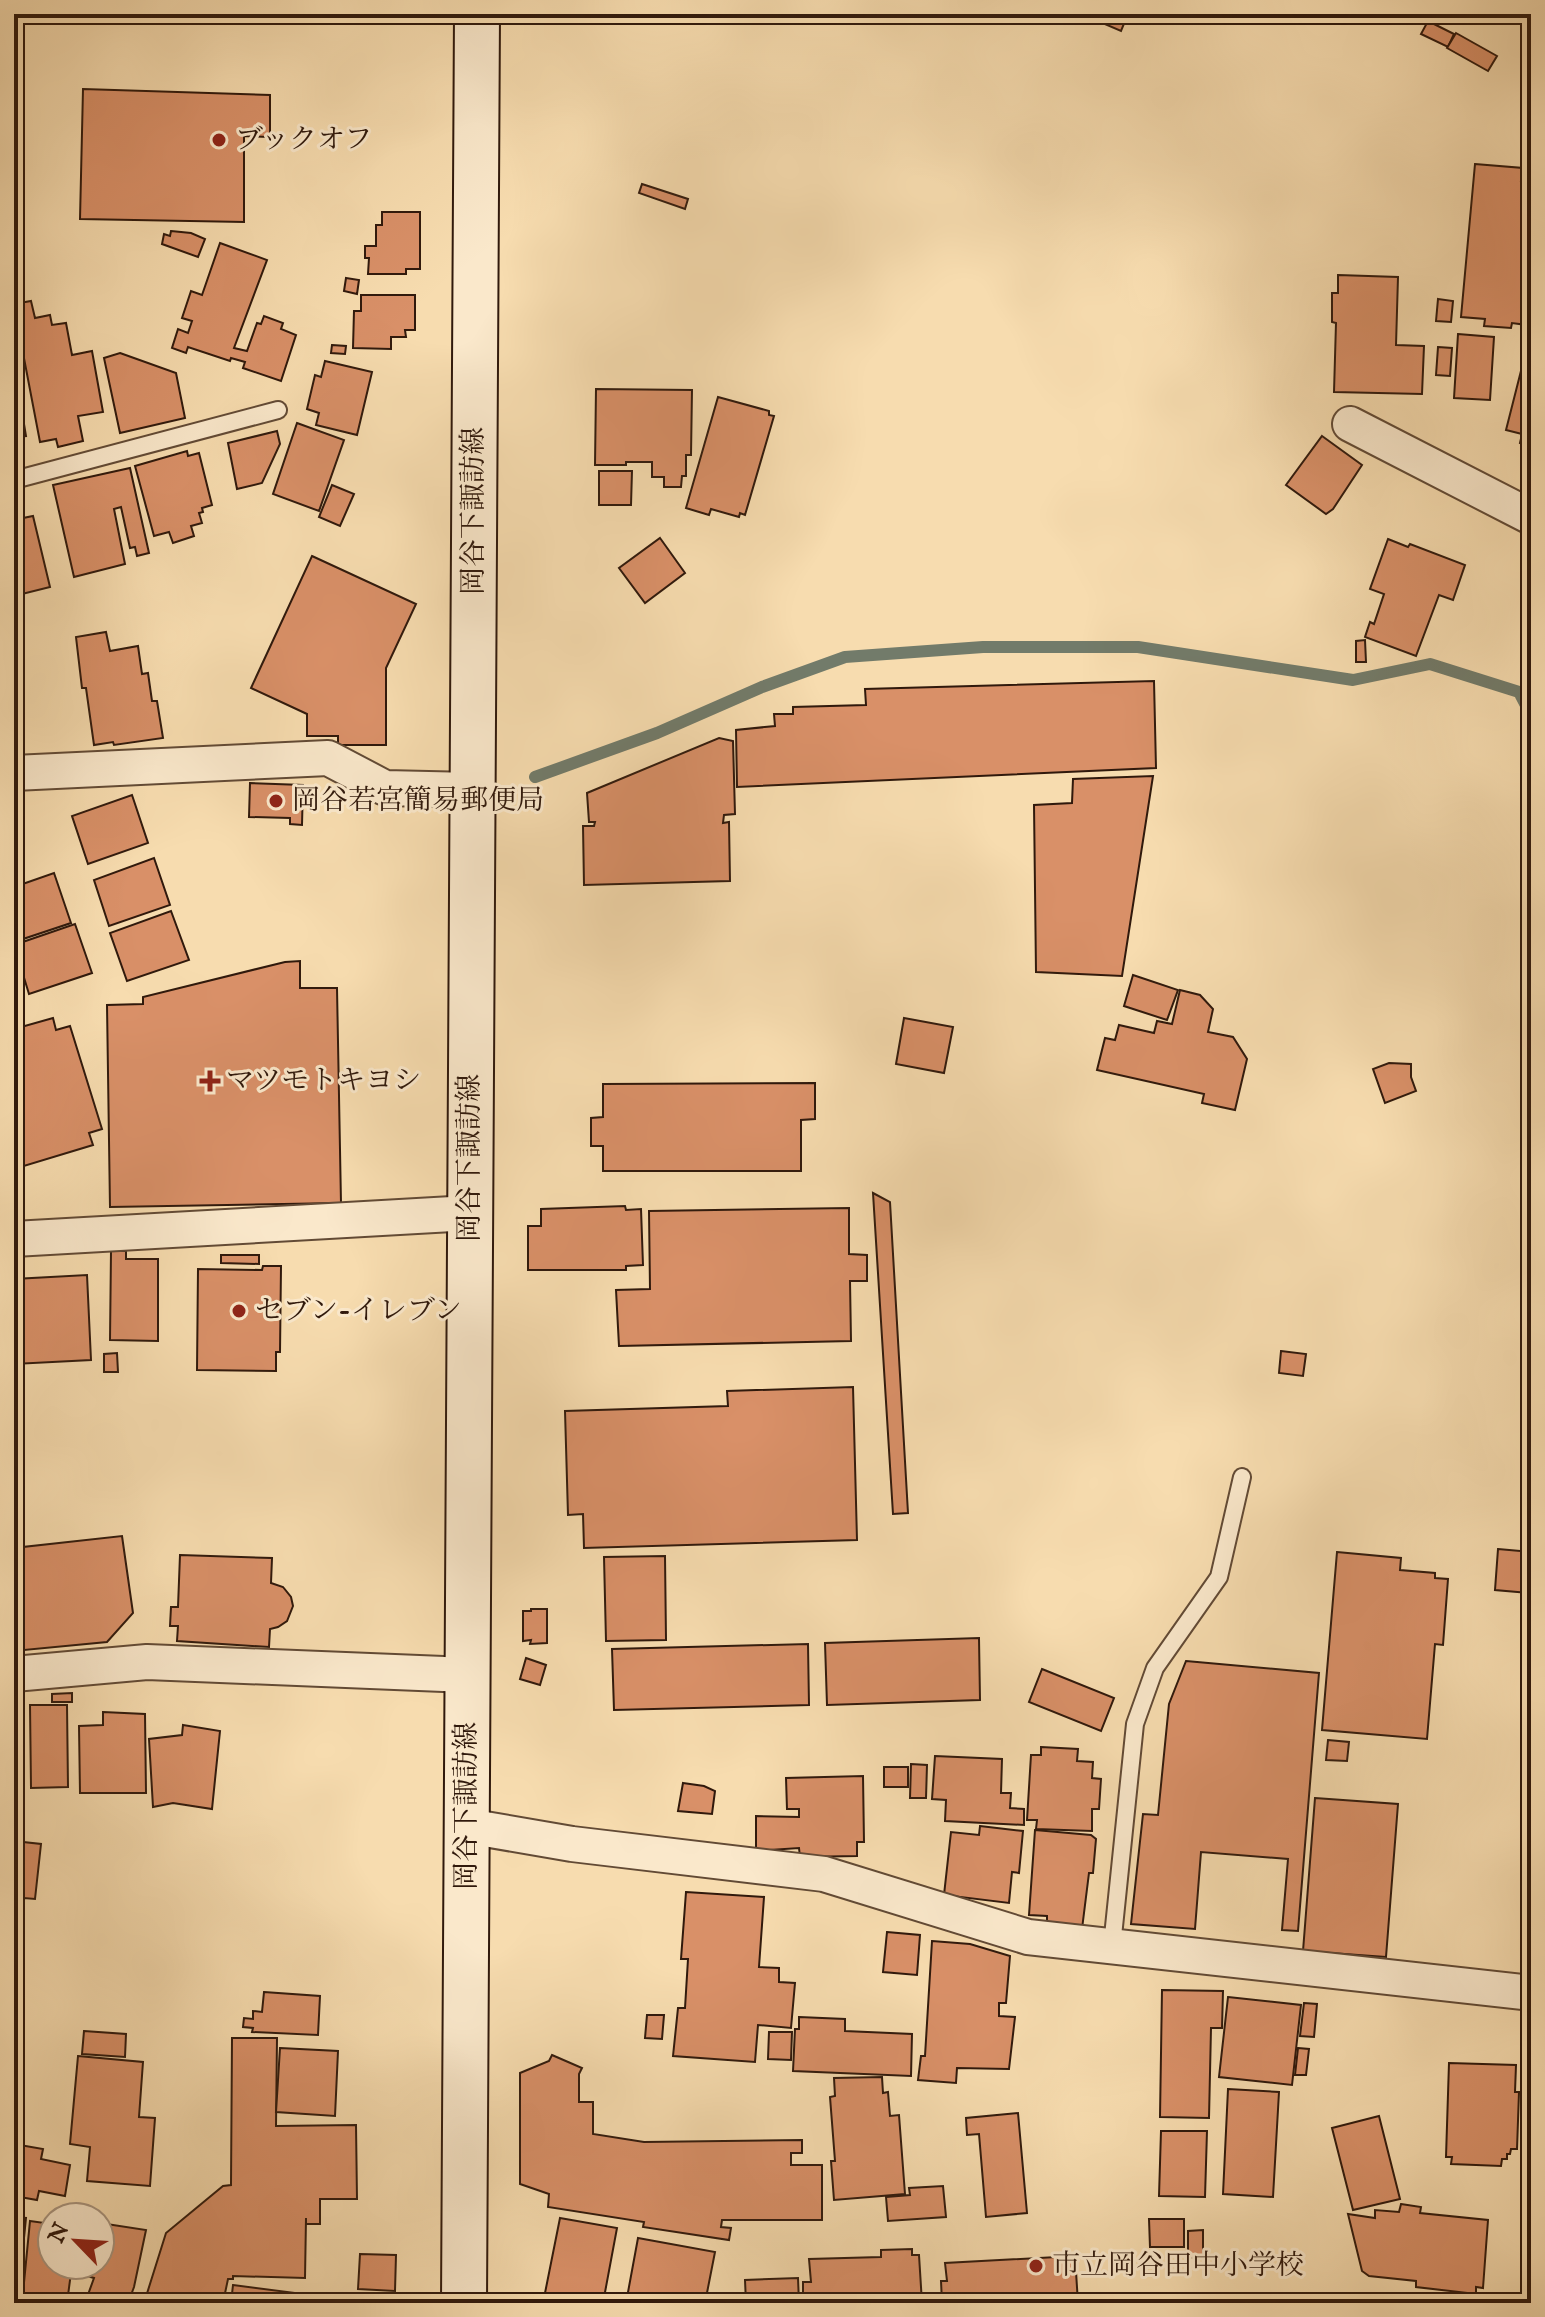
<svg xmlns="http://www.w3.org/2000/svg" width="1545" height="2317" font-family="'IM FELL English','Noto Serif JP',serif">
	<rect width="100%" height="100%" fill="#f7dcaf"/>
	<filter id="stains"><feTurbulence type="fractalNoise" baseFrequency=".0025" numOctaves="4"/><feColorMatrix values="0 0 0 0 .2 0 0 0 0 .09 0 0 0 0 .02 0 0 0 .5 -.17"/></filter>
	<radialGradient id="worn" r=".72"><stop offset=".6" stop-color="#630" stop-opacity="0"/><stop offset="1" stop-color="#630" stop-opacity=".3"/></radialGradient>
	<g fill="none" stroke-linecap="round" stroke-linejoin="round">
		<!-- stream -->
		<polyline stroke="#727b6a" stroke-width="12" points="535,777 657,733 762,687 845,657 983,647 1138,647 1353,680 1430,664 1519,692 1531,715"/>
	</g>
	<!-- building -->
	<g fill="#d99068" stroke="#30190c" stroke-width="2">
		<polygon points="212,14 411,14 411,18 333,15 333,21 212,16"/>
		<polygon points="546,14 584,14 584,19 546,18"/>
		<polygon points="1087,14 1128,14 1121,31 1086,16"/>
		<polygon points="1428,21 1454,34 1448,47 1421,34"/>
		<polygon points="1456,33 1497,56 1488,71 1447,48"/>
		<polygon points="83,89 270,95 270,137 244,136 244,222 80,219"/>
		<polygon points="1475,164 1523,168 1521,181 1531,182 1531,306 1529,306 1527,325 1512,323 1511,328 1484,326 1485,319 1461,317"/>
		<polygon points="642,184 688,199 685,209 639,193"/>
		<polygon points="382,212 420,212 420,269 406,269 406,274 368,274 369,258 365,258 365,246 376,246 376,225 382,225"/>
		<polygon points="171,231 191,233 205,239 198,257 162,244 164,234 170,236"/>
		<polygon points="220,243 267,260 234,348 247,351 257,323 261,324 264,316 283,323 281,329 296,335 281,381 243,368 245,362 231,358 230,361 188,347 186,353 172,348 178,329 188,333 192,321 182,318 191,291 202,295"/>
		<polygon points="1338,275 1398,277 1396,345 1424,346 1422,394 1334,392 1336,323 1332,322 1332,293 1338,293"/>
		<polygon points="346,278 359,280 357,294 344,291"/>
		<polygon points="361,295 415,295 415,330 405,330 406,337 391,337 391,349 353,348 354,311 361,311"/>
		<polygon points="1438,299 1453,301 1451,322 1436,321"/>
		<polygon points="31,301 35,318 50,315 52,325 66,323 72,355 92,351 103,412 78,416 83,441 58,447 56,439 40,442 14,306 14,304"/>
		<polygon points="1458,334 1494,337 1490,400 1454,398"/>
		<polygon points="332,345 346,346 345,354 331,353"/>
		<polygon points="1438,347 1452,348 1450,376 1436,375"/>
		<polygon points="120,353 176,373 185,418 120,433 104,358"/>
		<polygon points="1524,359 1531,361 1531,446 1520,443 1522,434 1506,430"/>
		<polygon points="325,361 372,372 357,435 316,425 319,413 307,409 315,375 321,377"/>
		<polygon points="596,389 692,390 691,455 686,455 686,476 682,476 681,487 664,487 664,477 652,477 652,462 626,462 626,465 595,465"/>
		<polygon points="718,397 769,411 769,415 774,416 745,515 740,513 739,517 711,509 709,515 686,508"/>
		<polygon points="22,412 26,436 16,437 20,457 14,458 14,413"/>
		<polygon points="297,423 344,440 319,511 273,494"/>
		<polygon points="277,431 280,444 262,483 237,489 228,443"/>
		<polygon points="1322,436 1362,465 1333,509 1326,514 1286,485"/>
		<polygon points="187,451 188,456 199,453 212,505 202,508 203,512 199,513 202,523 191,526 194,536 173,543 169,532 154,536 135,466"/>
		<polygon points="130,468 149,553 137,556 135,547 130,548 121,507 114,509 125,564 74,577 53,485"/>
		<polygon points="599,471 632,471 631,505 599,505"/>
		<polygon points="332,485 354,494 340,526 319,517"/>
		<polygon points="19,502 23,518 33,516 50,587 14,596 14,503"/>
		<polygon points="660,538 685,573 645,603 619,568"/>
		<polygon points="1388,539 1408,547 1410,544 1465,565 1453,600 1439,595 1416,656 1365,637 1370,622 1374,624 1384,594 1370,589"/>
		<polygon points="312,556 416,604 386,668 386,745 338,745 338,736 307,736 307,714 251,688"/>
		<polygon points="106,632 110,651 138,646 142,674 148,673 152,701 157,701 163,738 114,745 113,742 94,745 86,688 82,688 76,637"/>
		<polygon points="1365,640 1366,662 1356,662 1356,641"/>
		<polygon points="1154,681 1156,768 737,787 736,730 775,726 774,714 793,714 793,707 866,705 865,689"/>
		<polygon points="719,738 733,741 735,814 724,815 723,823 729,822 730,881 584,885 583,826 594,826 595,822 589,822 587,793"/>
		<polygon points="1153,776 1122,976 1036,972 1034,805 1072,803 1073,779"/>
		<polygon points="250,783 303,785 302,825 290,824 290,818 249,817"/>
		<polygon points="132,795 148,843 88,864 72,816"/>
		<polygon points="154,858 170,905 109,926 94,880"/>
		<polygon points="54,873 71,923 14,942 14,887"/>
		<polygon points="171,911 189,960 127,981 110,933"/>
		<polygon points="75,924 92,973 29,994 14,945"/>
		<polygon points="300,961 300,988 337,988 341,1203 110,1207 107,1005 143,1004 143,997 285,962"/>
		<polygon points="1133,975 1178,990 1167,1020 1124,1006"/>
		<polygon points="1180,990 1200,995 1213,1009 1208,1032 1233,1037 1247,1059 1235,1110 1202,1103 1204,1094 1097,1070 1105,1038 1115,1040 1119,1025 1154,1033 1157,1021 1172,1024"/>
		<polygon points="53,1018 56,1030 70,1026 102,1129 89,1133 93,1145 14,1169 14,1029"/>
		<polygon points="904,1018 953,1027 944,1073 896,1064"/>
		<polygon points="1389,1063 1411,1064 1411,1077 1416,1091 1385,1103 1373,1069"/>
		<polygon points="815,1083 815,1119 801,1120 801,1171 603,1171 603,1146 591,1146 591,1118 603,1117 603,1084"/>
		<polygon points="873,1193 890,1202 908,1513 893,1514"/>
		<polygon points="625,1206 626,1210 641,1209 643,1265 626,1266 626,1270 528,1270 528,1226 541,1226 541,1209"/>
		<polygon points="849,1208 849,1254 867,1255 867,1281 850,1281 851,1341 619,1346 616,1290 650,1289 649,1211"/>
		<polygon points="111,1251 126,1251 126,1259 158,1259 158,1341 110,1340"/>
		<polygon points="221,1255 259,1255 259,1264 221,1263"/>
		<polygon points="263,1266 281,1266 280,1352 276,1352 276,1371 197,1370 198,1269 262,1270"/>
		<polygon points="87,1275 91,1360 14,1364 14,1279"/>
		<polygon points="1281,1351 1306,1354 1303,1376 1279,1373"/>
		<polygon points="117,1353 118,1372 104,1372 104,1354"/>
		<polygon points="853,1387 857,1540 584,1548 583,1514 568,1515 565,1411 728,1406 727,1391"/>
		<polygon points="122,1536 133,1613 107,1642 14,1651 14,1548"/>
		<polygon points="1498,1549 1531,1552 1529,1593 1495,1590"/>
		<polygon points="1337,1552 1401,1558 1400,1570 1435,1573 1435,1578 1448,1579 1443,1645 1435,1644 1427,1739 1322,1730"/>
		<polygon points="180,1555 272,1558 271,1583 283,1587 291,1597 293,1606 287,1621 278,1627 270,1629 269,1647 177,1641 178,1626 170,1626 171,1607 178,1607"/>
		<polygon points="665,1556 666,1640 606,1641 604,1557"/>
		<polygon points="531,1609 547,1609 547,1643 530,1644 531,1640 523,1641 523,1611 531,1611"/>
		<polygon points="979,1638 980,1700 827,1705 825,1643"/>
		<polygon points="808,1644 809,1705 614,1710 612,1649"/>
		<polygon points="1531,1649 1531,1700 1526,1700"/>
		<polygon points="526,1658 546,1665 540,1685 520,1679"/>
		<polygon points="1186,1661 1319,1673 1298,1931 1282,1930 1288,1859 1201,1852 1195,1929 1131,1924 1143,1814 1158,1815 1169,1704"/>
		<polygon points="1042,1669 1114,1698 1101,1731 1029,1702"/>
		<polygon points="72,1693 72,1702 52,1702 52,1694"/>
		<polygon points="30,1705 67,1705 68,1787 31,1788"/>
		<polygon points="103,1712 145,1714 146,1793 80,1793 79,1726 103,1725"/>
		<polygon points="183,1725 220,1731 212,1809 173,1803 153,1807 149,1739 182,1735"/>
		<polygon points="1328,1740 1349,1742 1347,1761 1326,1760"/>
		<polygon points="1041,1747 1078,1749 1077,1761 1093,1762 1092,1778 1101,1779 1099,1809 1092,1809 1092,1831 1036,1829 1037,1820 1027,1820 1031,1755 1041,1755"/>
		<polygon points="935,1756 1002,1759 1001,1793 1011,1793 1010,1808 1024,1809 1024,1825 945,1821 946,1800 932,1799"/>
		<polygon points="911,1764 927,1765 926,1798 910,1798"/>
		<rect x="884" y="1767" width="24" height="20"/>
		<polygon points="863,1776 864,1842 857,1842 857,1856 800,1857 799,1848 756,1851 756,1816 799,1817 799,1809 787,1809 786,1778"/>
		<polygon points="683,1783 704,1786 715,1791 712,1814 678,1811"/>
		<polygon points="1315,1798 1398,1804 1386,1957 1303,1951"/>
		<polygon points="980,1826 1023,1831 1019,1873 1012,1872 1009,1903 944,1895 951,1832 979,1835"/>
		<polygon points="1035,1830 1091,1835 1096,1839 1093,1873 1089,1873 1082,1929 1047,1926 1047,1916 1029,1915"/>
		<polygon points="14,1841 41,1844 35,1899 24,1898 14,1989"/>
		<polygon points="686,1892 764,1897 759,1967 779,1968 779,1982 795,1983 791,2028 758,2025 755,2062 673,2056 678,2008 685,2008 688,1959 681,1959"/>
		<polygon points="887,1932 920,1935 917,1975 883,1972"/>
		<polygon points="932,1941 970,1944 1010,1956 1006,2003 999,2003 999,2016 1015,2017 1009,2069 957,2068 956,2083 918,2080 921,2056 925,2056"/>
		<polygon points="1162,1990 1223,1991 1222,2028 1211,2028 1209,2118 1160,2117"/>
		<polygon points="264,1992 320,1996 318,2035 252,2032 253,2028 243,2027 244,2018 253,2019 253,2011 262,2012"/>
		<polygon points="1228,1997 1301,2005 1292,2085 1219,2077"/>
		<polygon points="1304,2003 1317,2004 1314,2037 1300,2036"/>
		<polygon points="647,2015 664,2015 662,2039 645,2038"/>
		<polygon points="799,2017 845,2019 845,2031 912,2034 911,2076 793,2071 795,2029 799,2029"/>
		<polygon points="84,2031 126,2034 125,2057 82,2054"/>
		<polygon points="769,2032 792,2032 791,2060 768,2059"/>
		<polygon points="232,2038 277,2038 276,2126 356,2125 357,2199 320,2199 320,2224 306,2224 306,2218 305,2278 233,2276 233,2279 228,2279 224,2298 231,2300 230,2303 144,2303 166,2233 223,2186 231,2185"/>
		<polygon points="280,2048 338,2051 335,2116 276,2112"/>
		<polygon points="1298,2048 1309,2049 1306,2075 1295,2075"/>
		<polygon points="552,2055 582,2068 579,2074 579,2102 593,2102 593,2134 644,2142 802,2140 802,2153 791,2153 791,2165 822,2165 822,2220 722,2220 721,2227 731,2228 729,2240 643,2227 644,2222 548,2207 549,2194 520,2184 520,2073 549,2061"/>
		<polygon points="78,2056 143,2062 139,2117 155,2118 150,2186 87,2181 90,2147 70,2144"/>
		<polygon points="1449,2063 1516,2065 1515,2092 1519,2092 1517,2149 1511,2149 1510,2154 1507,2154 1507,2159 1502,2159 1501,2166 1451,2164 1452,2157 1446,2157"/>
		<polygon points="882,2077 883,2093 888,2092 890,2116 899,2115 905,2194 834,2200 831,2161 835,2161 830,2097 835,2096 834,2078"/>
		<polygon points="1228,2089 1279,2092 1273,2197 1223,2194"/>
		<polygon points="1018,2113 1027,2213 986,2217 979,2134 967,2135 966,2118"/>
		<polygon points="1379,2116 1400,2199 1353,2210 1332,2128"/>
		<polygon points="1161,2131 1207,2131 1205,2197 1159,2196"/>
		<polygon points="14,2144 43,2149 41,2159 70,2165 65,2196 39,2191 37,2200 14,2196"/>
		<polygon points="943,2186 946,2217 888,2221 886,2197 910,2195 909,2188"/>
		<polygon points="1401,2204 1421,2207 1420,2213 1488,2220 1483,2288 1476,2287 1476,2294 1416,2287 1416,2281 1369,2276 1362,2271 1348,2214 1375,2218 1375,2210 1399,2212"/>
		<polygon points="14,2217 26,2218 22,2258 14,2257"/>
		<polygon points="560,2218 617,2228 603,2303 543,2303"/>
		<polygon points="1149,2219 1184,2219 1184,2247 1150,2247"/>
		<polygon points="30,2221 52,2224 52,2265 72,2265 67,2303 22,2303"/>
		<polygon points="100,2223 146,2230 134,2287 128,2303 85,2303 94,2278 76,2273 77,2265 100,2265"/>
		<polygon points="1203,2230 1203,2258 1188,2258 1188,2231"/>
		<polygon points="638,2238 715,2252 705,2303 626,2303"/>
		<polygon points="912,2249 912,2255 919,2255 922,2303 803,2303 803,2282 811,2282 809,2259 881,2257 881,2250"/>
		<polygon points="360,2254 396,2255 395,2291 358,2289"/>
		<polygon points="1075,2256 1078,2303 942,2303 941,2281 947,2281 945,2263"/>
		<polygon points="798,2278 799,2303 746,2303 745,2280"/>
		<polygon points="233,2285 319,2296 318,2303 231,2303"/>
		<polygon points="363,2294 405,2298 405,2303 363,2303"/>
	</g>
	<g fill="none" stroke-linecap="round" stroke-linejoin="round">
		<!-- service casing -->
		<g stroke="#624a35" stroke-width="20">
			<g id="service">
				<polyline points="14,480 278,410"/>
				<polyline points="1112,1946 1135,1724 1155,1668 1219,1577 1242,1477"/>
			</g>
		</g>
		<!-- minor casing -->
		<g stroke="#624a35" stroke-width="38">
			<g id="minor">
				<polyline points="1350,424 1531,517"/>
				<polyline points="14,773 328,758 385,788 472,790"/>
				<polyline points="14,1239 470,1213"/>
				<polyline points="14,1674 147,1662 468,1675"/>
				<polyline points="467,1826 572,1844 824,1874 1028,1937 1531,1993"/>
			</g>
		</g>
		<!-- secondary casing -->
		<g stroke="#30190c" stroke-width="48">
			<polyline id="secondary" points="464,2303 477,14"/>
		</g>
		<!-- service -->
		<use href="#service" stroke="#fae8cb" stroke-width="16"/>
		<!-- minor -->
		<use href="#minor" stroke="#fae8cb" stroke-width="34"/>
		<!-- secondary -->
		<use href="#secondary" stroke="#fae8cb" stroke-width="44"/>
	</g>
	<!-- markers -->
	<g fill="#8f2418" stroke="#fae8cb" stroke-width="3">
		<circle cx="219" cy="140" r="8"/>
		<circle cx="276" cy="801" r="8"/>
		<path d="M206 1069h8v8h8v8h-8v8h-8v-8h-8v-8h8z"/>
		<circle cx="239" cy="1311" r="8"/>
		<circle cx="1036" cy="2266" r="8"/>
	</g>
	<g text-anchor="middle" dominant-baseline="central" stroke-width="6" stroke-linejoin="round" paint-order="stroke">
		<!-- poi labels -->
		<g font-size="28" fill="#30190c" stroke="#fae8cb" text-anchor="start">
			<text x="235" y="140">ブックオフ</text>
			<text x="292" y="801">岡谷若宮簡易郵便局</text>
			<text x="226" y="1081">マツモトキヨシ</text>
			<text x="255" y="1311">セブン-イレブン</text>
			<text x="1052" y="2266">市立岡谷田中小学校</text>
		</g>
		<!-- street labels -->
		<g font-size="28" fill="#30190c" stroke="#fae8cb">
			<text transform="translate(474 511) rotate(-90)">岡谷下諏訪線</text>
			<text transform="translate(470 1158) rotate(-90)">岡谷下諏訪線</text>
			<text transform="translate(467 1806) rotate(-90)">岡谷下諏訪線</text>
		</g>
	</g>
	<!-- margin -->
	<rect width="1545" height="2317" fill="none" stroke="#f7dcaf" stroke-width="48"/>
	<rect x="16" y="16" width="1513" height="2285" fill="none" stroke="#30190c" stroke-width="4"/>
	<rect x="24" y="24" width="1497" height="2269" fill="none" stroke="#30190c" stroke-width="2"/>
	<!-- north arrow -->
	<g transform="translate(76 2241) rotate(295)"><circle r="38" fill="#fae8cb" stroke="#a9957f" stroke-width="2"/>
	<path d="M0-6L14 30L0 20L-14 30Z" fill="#8f2418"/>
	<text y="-12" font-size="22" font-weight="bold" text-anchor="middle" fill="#30190c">N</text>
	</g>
	<rect width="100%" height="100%" filter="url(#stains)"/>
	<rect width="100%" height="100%" fill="url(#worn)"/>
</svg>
